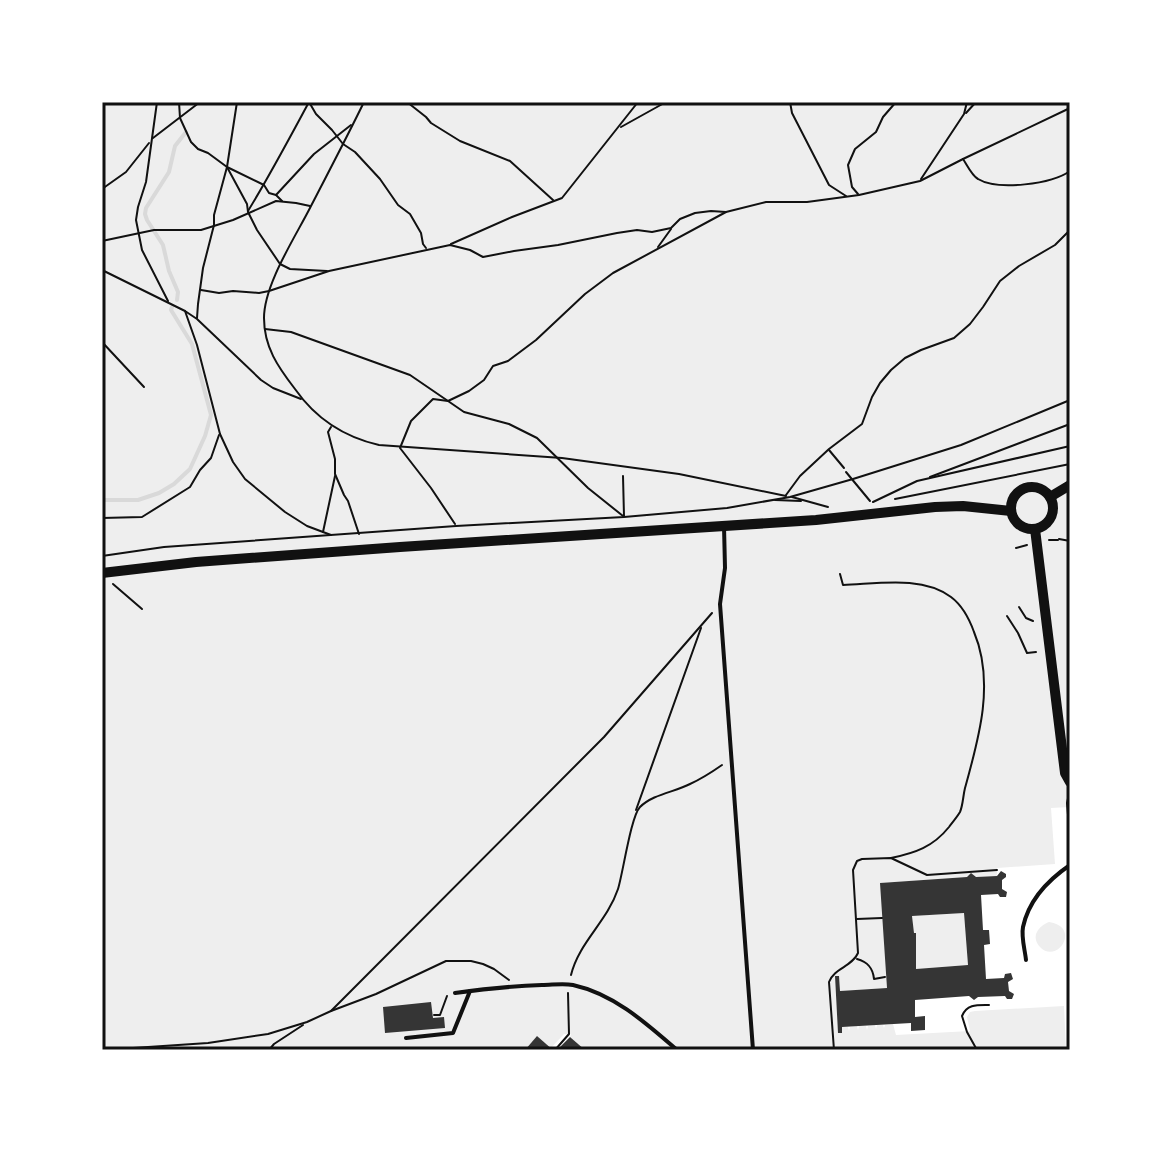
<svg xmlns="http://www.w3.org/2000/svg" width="1172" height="1152" font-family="'Space Grotesk',sans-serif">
	<rect width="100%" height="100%" fill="#fff"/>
	<!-- green -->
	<g fill="#eee">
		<polygon points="102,102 1070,102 1070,807 1051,808 1055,864 997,868 997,876 975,877 971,873 967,877 881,883 887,988 840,991 839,977 835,977 838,1033 842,1033 842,1027 848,1027 849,1031 850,1027 857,1026 858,1030 859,1026 866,1026 867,1030 868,1026 875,1025 876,1029 877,1025 883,1025 884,1028 885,1025 893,1024 896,1035 970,1031 967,1017 970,1012 975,1011 1064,1006 1066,1050 585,1050 570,1037 571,1034 564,1034 551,1048 537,1036 525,1050 102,1050"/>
		<polygon points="964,913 968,965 916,969 916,934 914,933 912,916"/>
		<path d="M1049,922C1082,927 1057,965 1040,947C1030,936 1039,926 1049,922Z"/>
	</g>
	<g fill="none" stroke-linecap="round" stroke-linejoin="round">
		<!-- stream -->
		<g stroke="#d9d9d9" stroke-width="4">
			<polyline points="177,300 178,292 169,271 163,245 147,220 145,214 146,208 169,172 175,146 186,132"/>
			<polyline points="102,500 138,500 159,493 174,484 190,469 205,436 211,415 192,344 171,310 172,307"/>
		</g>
	</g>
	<!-- building -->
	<g fill="#353535" fill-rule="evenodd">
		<path d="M1001,871L1006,874V877L1002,880V889L1007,892L1006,897H1000L998,894L981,895L983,930H989L990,944L984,945L986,979L1004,978L1005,974L1011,973L1013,979L1008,982L1009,991L1014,994L1012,999H1007L1005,996L978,997L974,1000L969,996L915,1000V1017L925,1016V1030L911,1031V1023L842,1027V1033H838L835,976H839L840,991L887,988L880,883L967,877L971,873L976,877L997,876ZM964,913L968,965L916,969V933H914L912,916Z"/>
		<polygon points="431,1002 433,1018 444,1017 445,1028 385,1033 383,1007"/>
		<polygon points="537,1036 553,1050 525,1050"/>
		<polygon points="570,1037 585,1050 557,1050"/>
	</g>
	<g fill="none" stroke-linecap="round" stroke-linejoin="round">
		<!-- path -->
		<g stroke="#111" stroke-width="2">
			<polyline points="157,102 146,182 138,207 136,220 142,250 168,301"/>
			<polyline points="179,102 180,118 191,142 198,149 208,153 227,167 247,204 248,212 257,230 280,264 290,269 327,271"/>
			<polyline points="309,102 316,114 332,130 343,144 355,152 380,179 398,205 410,214 421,233 423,244 426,248"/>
			<path d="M364,102C347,137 329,171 311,206C296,236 264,284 264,318C264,347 278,367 295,389C316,419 344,437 379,445L562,458L679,474L786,496"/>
			<polyline points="407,102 426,117 431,123 460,141 510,161 553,200"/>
			<polyline points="790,102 792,113 829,185 846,196"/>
			<polyline points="966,113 976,102"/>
			<polyline points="621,127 666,102"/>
			<polyline points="153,138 200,102"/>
			<polyline points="963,159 1070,108"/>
			<polyline points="227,167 264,185 269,193 276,195 282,201"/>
			<polyline points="921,179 964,114 967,102"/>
			<polyline points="102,189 126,172 149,143"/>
			<polyline points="858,194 852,187 848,165 855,149 876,132 883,117 896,102"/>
			<polyline points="276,195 314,154 351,125"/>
			<path d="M248,211C270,175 289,139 309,102"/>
			<polyline points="102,241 154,230 201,230 233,220 276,201 296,203 310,206"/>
			<polyline points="451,244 512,217 562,198 638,102"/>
			<polyline points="658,247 671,229"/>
			<polyline points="102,270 185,311 197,319 261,380 273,388 301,399"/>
			<polyline points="201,290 219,293 233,291 259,293 269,291 329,271 450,245 470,250 483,257 514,251 558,245 617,233 637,230 652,232 671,228 680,219 695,213 711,211 726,212"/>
			<polyline points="185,311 197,345 220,434 233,462 245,479 285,512 307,526 331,535"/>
			<polyline points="197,318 198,304 203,268 214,225 214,215 227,167 237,102"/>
			<path d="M265,329L291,332L410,375L448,401L469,391L484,380L493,366L508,361L536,340L585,294L613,273L726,212L766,202H807L859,195L920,181L963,159C967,165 972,176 978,179C998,191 1052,184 1070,171"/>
			<polyline points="102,342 144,387"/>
			<polyline points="331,427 328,432 335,459 335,474 344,495 348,501 359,534"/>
			<polyline points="829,450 844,468"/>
			<polyline points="846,472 870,501"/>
			<polyline points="623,476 624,516"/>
			<polyline points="930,477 1070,424"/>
			<polyline points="786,495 800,476 829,449 862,424 872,397 880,383 891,370 905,358 921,350 954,338 970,324 983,307 1000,281 1019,266 1055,245 1070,230"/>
			<polyline points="792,497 828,507"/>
			<polyline points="895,499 1070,464"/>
			<polyline points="775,500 801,501"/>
			<polyline points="873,502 917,481 1070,446"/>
			<polyline points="102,518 142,517 190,487 200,470 211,458 219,435"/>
			<polyline points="455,524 431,488 400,448 411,421 433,399 448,401 464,412 509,424 537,438 588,488 623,516"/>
			<polyline points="323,532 335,476"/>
			<polyline points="1059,539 1070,541"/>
			<polyline points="1049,540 1058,540"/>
			<polyline points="1016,548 1027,545"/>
			<polyline points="102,556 164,547 456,526 624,517 727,508 790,497 853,479 961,445 1070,400"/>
			<path d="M840,574L843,585C876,584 922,575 951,597C963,606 969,618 974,632C995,682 979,738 965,788C963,796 963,805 960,812C957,817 952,823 949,827C933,847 915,853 891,858"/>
			<polyline points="113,584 142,609"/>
			<polyline points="1019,607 1026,618 1033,621"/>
			<polyline points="1007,616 1018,633 1027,653 1036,652"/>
			<polyline points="636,810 701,628"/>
			<polyline points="857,919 882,918"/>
			<path d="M857,959C868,962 873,968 874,979L885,977"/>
			<path d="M571,975C579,942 607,922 618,889C623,873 631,816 640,807C653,794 675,792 690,784C701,779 712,772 722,765"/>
			<polyline points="331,1011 604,737 712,613"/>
			<polyline points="434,1015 440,1015 447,996"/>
			<polyline points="103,1050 208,1043 268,1034 307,1022 331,1011 376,994 446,961 471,961 483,964 494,969 509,980"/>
			<polyline points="269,1050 274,1044 303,1025"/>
			<polyline points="555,1050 569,1034 568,993"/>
			<path d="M834,1050L829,982C834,968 852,967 858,953L853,870L857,861L862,859L891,858L927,875L997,870"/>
			<path d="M977,1050L967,1032L962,1016C967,1004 977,1005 989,1005"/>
		</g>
		<!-- service -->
		<g stroke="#111" stroke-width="4">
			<polyline points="724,526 725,568 720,604 753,1050"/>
			<polyline points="1070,794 1068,803 1070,826"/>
			<path d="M1026,960C1025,950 1021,937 1023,927C1029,899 1048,880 1070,865"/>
			<path d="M455,993C484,989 513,986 542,985C552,985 563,983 573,985C614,994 646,1023 677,1050"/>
			<polyline points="406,1038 453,1033 470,991"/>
		</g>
		<!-- tertiary -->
		<g stroke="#111" stroke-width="10">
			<circle cx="1032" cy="508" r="21"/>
			<polyline points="1050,497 1070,485"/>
			<polyline points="1035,529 1065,773 1070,782"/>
			<polyline points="102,573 196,562 400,547 816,520 935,507 963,506 1011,511"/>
		</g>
	</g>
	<!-- border -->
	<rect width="1172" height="1152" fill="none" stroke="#ffffff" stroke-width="208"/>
	<rect x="104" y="104" width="964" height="944" fill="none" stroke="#111" stroke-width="3"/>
</svg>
